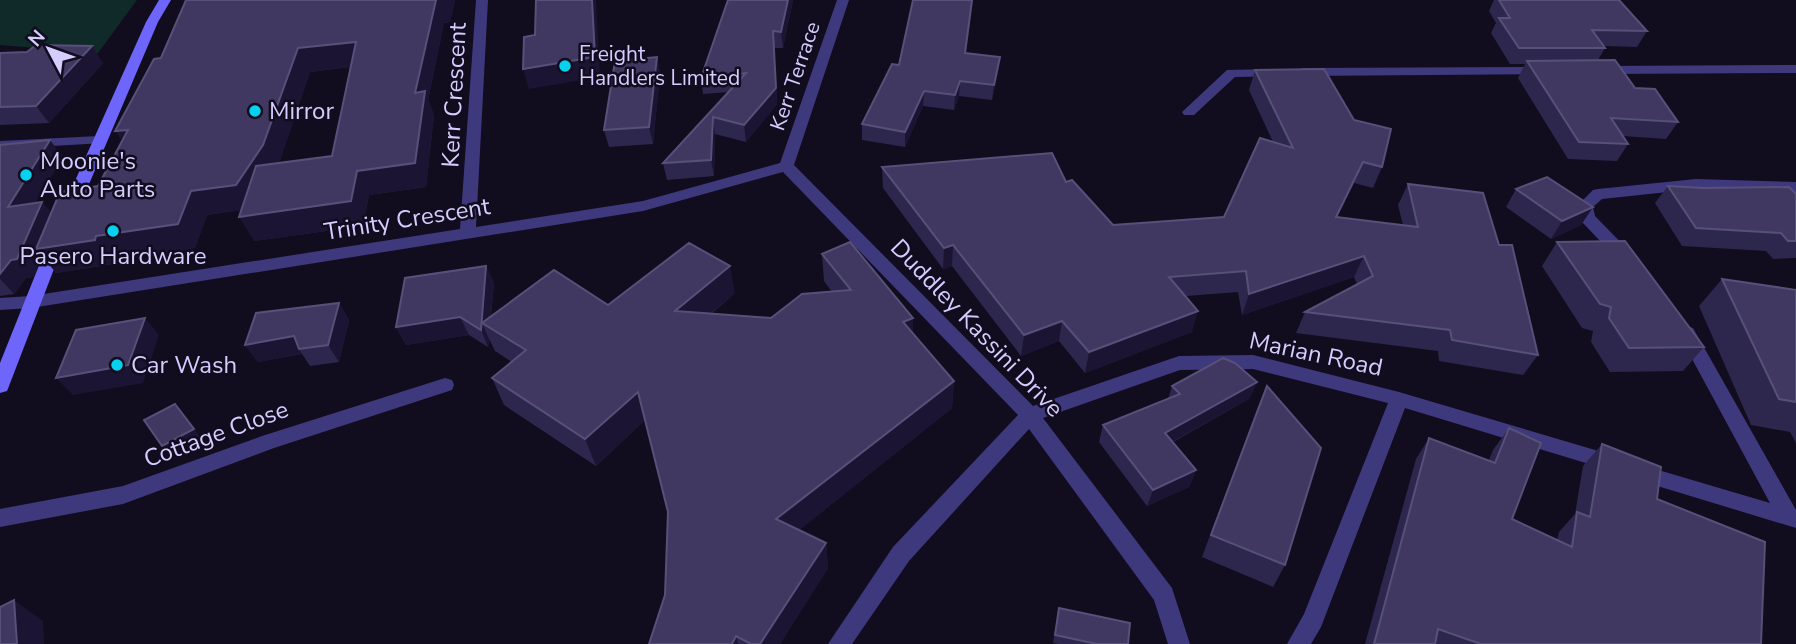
<svg xmlns="http://www.w3.org/2000/svg" width="1796" height="644" font-family="'Nunito Sans',sans-serif">
	<rect width="100%" height="100%" fill="#110d1f"/>
	<!-- green -->
	<polygon fill="#102929" points="0,0 137,0 98,53 0,45"/>
	<g fill="none" stroke-linecap="round" stroke-linejoin="round">
		<!-- minor -->
		<g fill="#3e397d" fill-rule="evenodd">
			<polygon points="476,0 488,0 476,227 643,201 780,163 837,0 849,0 794,165 1033,406 1179,356 1253,355 1399,392 1612,455 1619,457 1622,463 1619,469 1612,471 1405,408 1321,627 1311,644 1287,644 1304,614 1388,403 1253,369 1180,370 1043,418 1172,588 1190,644 1168,644 1154,600 1029,429 909,561 852,644 828,644 893,547 1018,415 783,172 643,211 31,308 0,310 0,298 31,296 460,229"/>
			<polygon points="1796,65 1796,73 1601,74 1594,70 1601,66"/>
			<polygon points="1545,67 1552,71 1550,74 1303,76 1296,72 1303,68"/>
			<polygon points="1275,69 1282,73 1280,76 1235,77 1194,115 1184,115 1182,112 1227,70"/>
			<polygon points="99,136 104,137 104,143 0,149 0,141"/>
			<polygon points="1696,179 1796,182 1796,192 1696,189 1602,199 1593,207 1595,216 1632,254 1634,258 1626,264 1620,262 1582,222 1577,206 1593,190 1598,189"/>
			<polygon points="1687,326 1693,328 1796,510 1796,528 1631,478 1628,472 1631,466 1638,464 1770,503 1678,333"/>
			<polygon points="445,378 452,380 454,385 452,390 274,448 123,504 0,527 0,509 123,486 262,436"/>
		</g>
		<!-- secondary -->
		<g fill="#6e66fb" fill-rule="evenodd">
			<polygon points="159,0 171,0 158,22 78,210 76,214 64,214 62,210 146,22"/>
			<polygon points="56,238 64,243 9,386 7,391 0,393 0,363 48,243"/>
		</g>
	</g>
	<!-- wall -->
	<g fill="#2e274d" fill-rule="evenodd">
		<path d="M186,0H455L450,22L444,23L428,100L434,115L426,187L369,195L363,226L254,241L241,210L207,215L195,248L115,260L114,264L56,273L42,255L33,277L26,278L14,294L0,296V145L63,157L35,203L42,202L51,213L98,186L122,141ZM350,67L332,156L279,163L310,72Z"/>
		<polygon points="728,0 793,0 783,48 774,48 777,104 746,142 715,134 714,176 667,180 663,163 729,92 703,94 701,78"/>
		<polygon points="913,0 973,0 966,53 998,72 992,100 959,96 954,110 923,106 905,147 862,140 862,124 899,65"/>
		<polygon points="1494,0 1619,0 1647,31 1637,47 1604,46 1605,48 1598,60 1678,122 1666,139 1623,136 1628,144 1617,161 1568,159 1518,78 1525,64 1510,64 1491,33 1496,23 1489,11"/>
		<polygon points="0,53 103,63 49,123 0,125"/>
		<polygon points="657,57 660,74 653,144 609,147 604,130"/>
		<polygon points="1255,70 1354,120 1382,167 1373,188 1354,183 1337,218 1403,225 1398,205 1408,184 1499,245 1538,355 1523,375 1439,361 1438,351 1296,333 1305,312 1357,284 1354,277 1242,315 1238,292 1186,296 1192,332 1085,373 1059,341 1021,356 952,266 943,269 883,188 882,167 1066,182 1113,225 1224,217 1273,142 1249,90"/>
		<polygon points="1668,186 1796,194 1796,258 1773,259 1766,251 1682,246 1655,203"/>
		<polygon points="1516,189 1593,207 1581,225 1551,239 1506,207"/>
		<polygon points="1557,242 1704,347 1683,371 1610,372 1591,342 1593,331 1582,328 1542,266"/>
		<polygon points="822,254 913,318 913,333 954,381 952,408 799,530 826,543 828,568 780,644 649,644 665,595 668,512 645,420 596,466 504,405 492,378 512,362 495,351 489,339 488,347 469,335 406,345 396,327 486,266 494,283 491,317 735,293 711,314 771,318 832,292 824,281"/>
		<polygon points="1722,279 1796,290 1796,443 1790,432 1751,425 1699,306"/>
		<polygon points="339,303 349,320 339,362 310,366 302,354 258,362 245,345"/>
		<polygon points="1257,382 1249,399 1173,442 1196,470 1189,487 1147,506 1099,442 1103,425 1168,399 1172,386"/>
		<polygon points="1267,386 1285,565 1273,587 1202,557 1257,409"/>
		<polygon points="1509,428 1512,519 1557,540 1559,532 1575,514 1583,466 1602,444 1657,499 1761,644 1365,644 1416,459 1429,438 1489,460 1493,450"/>
		<polygon points="1059,608 1128,644 1058,644 1053,643"/>
	</g>
	<!-- shaded-wall -->
	<g fill="#1b1533">
		<polygon points="436,0 455,0 450,22 444,23 428,100 434,115 426,187 369,195 363,226 254,241 239,217 357,171 415,93"/>
		<polygon points="592,0 596,0 600,77 529,89 523,69"/>
		<polygon points="788,0 793,0 783,48 781,32"/>
		<polygon points="972,0 973,0 964,68 965,53"/>
		<polygon points="773,31 777,104 746,142 744,125"/>
		<polygon points="356,42 366,65 310,72 277,169 251,209 207,215 195,248 115,260 114,264 56,273 42,255 33,277 26,278 14,294 0,279 0,274 42,202 56,219 96,236 191,191 298,48"/>
		<polygon points="92,46 103,63 49,123 36,106"/>
		<polygon points="657,57 660,74 653,144 649,127"/>
		<polygon points="1000,57 998,72 992,100 994,85"/>
		<polygon points="960,81 959,96 954,110 955,95"/>
		<polygon points="924,91 923,106 905,147 905,132"/>
		<polygon points="713,117 715,134 714,176 711,160"/>
		<polygon points="128,130 132,155 115,131"/>
		<polygon points="50,140 63,157 22,225 8,207"/>
		<polygon points="1363,162 1354,183 1327,238 1336,217"/>
		<polygon points="1593,207 1581,225 1551,239 1562,221"/>
		<polygon points="953,245 952,266 943,269 944,248"/>
		<polygon points="1364,256 1354,277 1242,315 1249,294"/>
		<polygon points="486,266 494,283 490,328 482,323 489,339 488,347 481,330"/>
		<polygon points="730,266 735,293 681,338 675,311"/>
		<polygon points="339,303 349,320 339,362 328,345"/>
		<polygon points="1198,311 1192,332 1085,373 1089,352"/>
		<polygon points="460,317 469,335 406,345 396,327"/>
		<polygon points="145,318 159,335 143,383 73,395 56,378"/>
		<polygon points="913,318 913,346 903,322"/>
		<polygon points="1062,321 1059,341 1021,356 1024,335"/>
		<polygon points="294,336 299,349 302,354 258,362 245,345"/>
		<polygon points="954,381 952,408 780,545 776,519"/>
		<polygon points="1257,382 1249,399 1159,449 1165,433"/>
		<polygon points="638,392 646,419 596,466 585,439"/>
		<polygon points="175,404 201,437 170,455 162,446"/>
		<polygon points="1196,470 1189,487 1147,506 1153,490"/>
		<polygon points="826,543 828,568 780,644 760,644"/>
		<polygon points="14,600 43,621 44,644 17,644"/>
		<polygon points="736,636 738,644 732,644"/>
	</g>
	<!-- building -->
	<g fill="#403860" stroke="#575079" stroke-width="2">
		<polygon points="186,0 437,0 436,0 415,93 425,91 415,163 357,171 351,201 239,217 256,166 332,156 356,42 298,48 263,145 236,185 191,191 178,224 96,236 95,240 36,249 60,192 98,186 128,130 115,131 154,59 161,58"/>
		<polygon points="536,0 592,0 595,57 523,69 524,37 535,35"/>
		<polygon points="728,0 788,0 781,32 773,31 776,88 744,125 713,117 711,160 663,163 746,73 701,78"/>
		<polygon points="913,0 972,0 965,53 1000,57 994,85 960,81 955,95 924,91 905,132 862,124 892,64 899,65"/>
		<polygon points="1499,0 1619,0 1647,31 1592,30 1605,48 1519,48 1499,18 1510,18"/>
		<polygon points="36,45 92,46 36,106 0,107 0,53 27,52"/>
		<polygon points="657,57 649,127 604,130 615,61"/>
		<polygon points="1615,60 1635,88 1655,89 1678,122 1611,118 1628,144 1579,142 1527,61"/>
		<polygon points="1324,69 1354,120 1391,129 1382,167 1363,162 1336,217 1418,227 1408,184 1483,193 1499,245 1512,245 1538,355 1452,340 1450,330 1305,312 1373,276 1364,256 1249,294 1246,271 1169,277 1198,311 1089,352 1062,321 1024,335 953,245 944,248 882,167 1052,153 1066,182 1072,180 1113,225 1224,217 1260,138 1293,148 1255,70"/>
		<polygon points="50,140 8,207 42,202 17,259 11,260 0,274 0,145"/>
		<polygon points="1547,177 1593,207 1562,221 1516,189"/>
		<polygon points="1668,186 1704,188 1789,187 1796,194 1796,241 1788,241 1781,233 1696,228"/>
		<polygon points="1625,241 1704,347 1629,348 1609,318 1611,307 1600,304 1557,242"/>
		<polygon points="850,242 913,318 903,322 954,381 776,519 826,543 760,644 751,644 736,636 732,644 649,644 665,595 668,512 638,392 585,439 492,378 526,350 482,323 554,270 608,305 689,243 730,266 675,311 771,318 802,294 851,290 822,254"/>
		<polygon points="486,266 481,330 460,317 396,327 405,278"/>
		<polygon points="1722,279 1796,290 1796,402 1779,399"/>
		<polygon points="339,303 328,345 299,349 294,336 245,345 256,313"/>
		<polygon points="145,318 128,365 56,378 76,330"/>
		<polygon points="1223,358 1235,363 1257,382 1165,433 1196,470 1153,490 1103,425 1180,394 1172,386"/>
		<polygon points="1267,386 1321,448 1285,565 1211,535"/>
		<polygon points="175,404 194,429 162,446 144,420"/>
		<polygon points="1509,428 1541,443 1512,519 1572,547 1577,512 1590,517 1602,444 1661,467 1657,499 1765,542 1761,644 1481,644 1438,629 1435,644 1374,644 1429,438 1495,463"/>
		<polygon points="14,600 17,644 0,644 0,607"/>
		<polygon points="1059,608 1130,623 1128,644 1097,644 1055,635"/>
	</g>
	<!-- markers -->
	<g fill="#06d2f0" stroke="#110d1f" stroke-width="2.5">
		<circle cx="565" cy="66" r="7"/>
		<circle cx="255" cy="111" r="7"/>
		<circle cx="26" cy="175" r="7"/>
		<circle cx="113" cy="231" r="7"/>
		<circle cx="117" cy="365" r="7"/>
	</g>
	<g text-anchor="middle" dominant-baseline="central" stroke-width="5" stroke-linejoin="round" paint-order="stroke">
		<!-- far-poi labels -->
		<g font-size="21" fill="#d4cdfe" stroke="#110d1f" text-anchor="start">
			<text x="579" y="54">Freight<tspan x="579" dy="24">Handlers Limited</tspan></text>
		</g>
		<!-- far-street labels -->
		<g font-size="21" fill="#d4cdfe" stroke="#110d1f">
			<text transform="translate(795 76) rotate(-71)">Kerr Terrace</text>
		</g>
		<!-- street labels -->
		<g font-size="24" fill="#d4cdfe" stroke="#110d1f">
			<text transform="translate(454 95) rotate(-87)">Kerr Crescent</text>
			<text transform="translate(407 219) rotate(-9)">Trinity Crescent</text>
			<text transform="translate(977 328) rotate(46)">Duddley Kassini Drive</text>
			<text transform="translate(1316 354) rotate(12)">Marian Road</text>
			<text transform="translate(216 434) rotate(-20)">Cottage Close</text>
		</g>
		<!-- poi labels -->
		<g font-size="24" fill="#d4cdfe" stroke="#110d1f" text-anchor="start">
			<text x="269" y="111">Mirror</text>
			<text x="40" y="161">Moonie's<tspan x="40" dy="28">Auto Parts</tspan></text>
			<text x="113" y="256" text-anchor="middle">Pasero Hardware</text>
			<text x="131" y="365">Car Wash</text>
		</g>
	</g>
	<!-- north arrow -->
	<g transform="translate(49 49) rotate(311)" stroke="#110d1f" stroke-width="5" paint-order="stroke">
	<path d="M0-5L12 26L0 18L-12 26Z" fill="#d4cdfe"/>
	<text y="-10" font-size="19" font-weight="bold" text-anchor="middle" fill="#d4cdfe">N</text>
	</g>
</svg>
